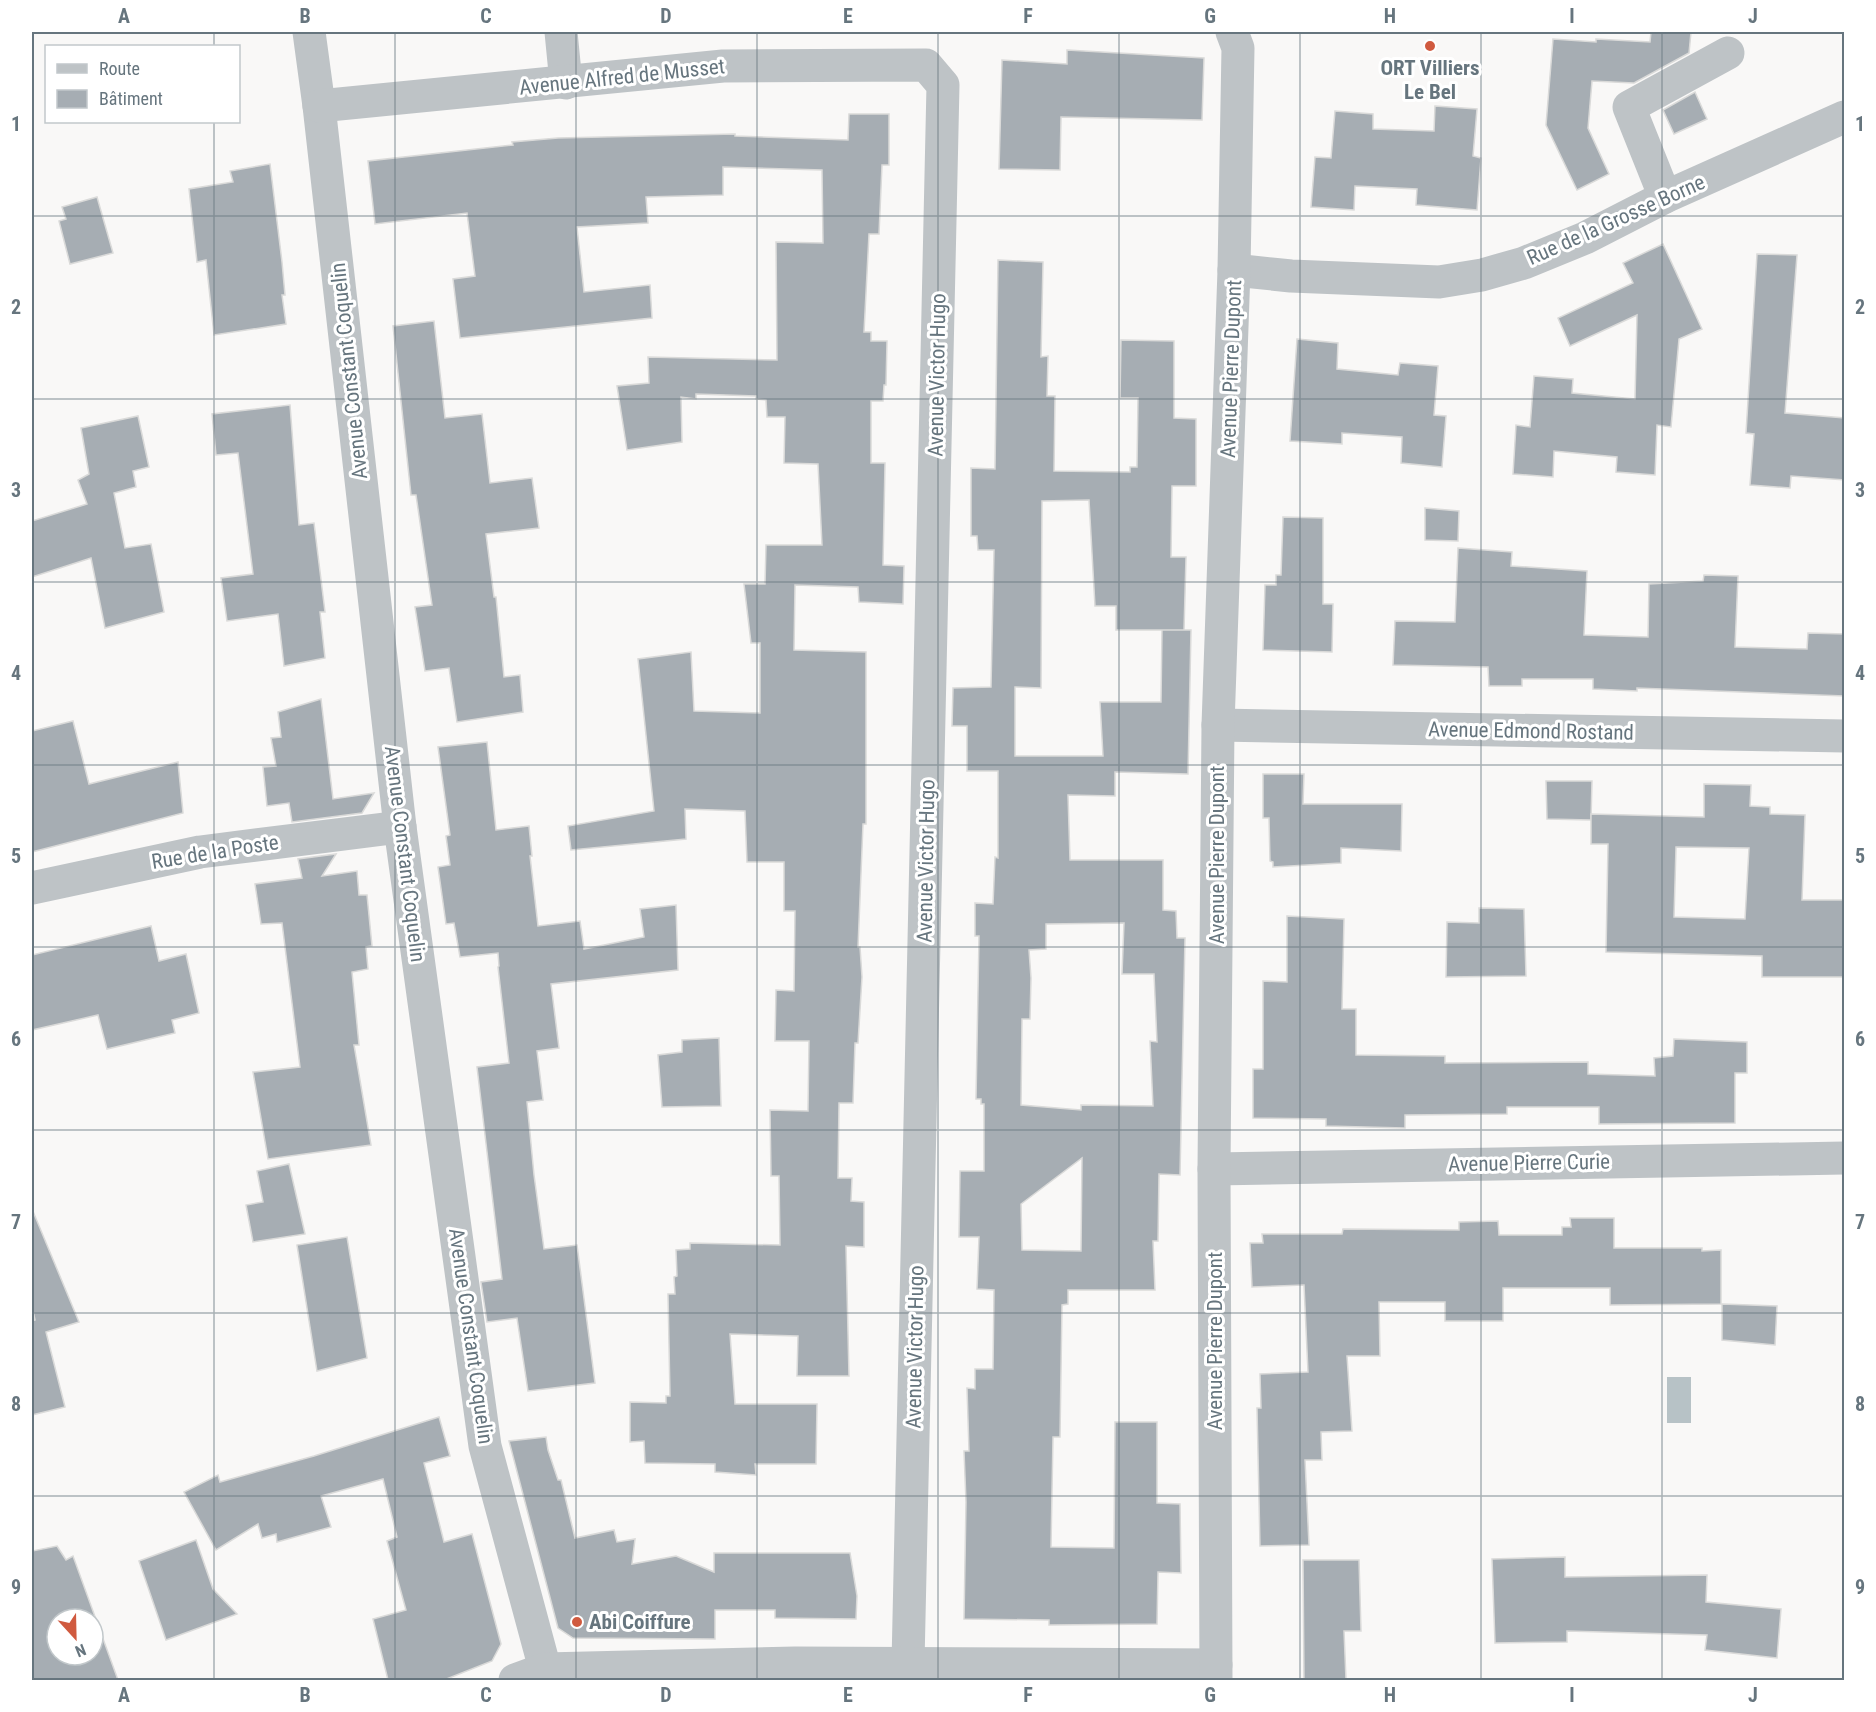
<svg xmlns="http://www.w3.org/2000/svg" width="1876" height="1712" font-family="'Roboto Condensed',sans-serif">
	<rect width="100%" height="100%" fill="#f9f8f7"/>
	<!-- water -->
	<rect fill="#b7c2c6" x="1667" y="1377" width="24" height="46"/>
	<!-- building -->
	<g fill="#a6adb3" stroke="#dadad9" stroke-width="1.5" fill-rule="evenodd">
		<polygon points="1651,32 1691,32 1689,53 1634,83 1592,81 1588,128 1609,174 1577,190 1546,125 1553,39 1596,42 1596,39 1650,42"/>
		<polygon points="1067,50 1204,58 1202,120 1061,117 1060,170 999,169 1002,60 1067,64"/>
		<polygon points="1695,92 1707,119 1674,134 1663,110"/>
		<polygon points="1435,106 1477,109 1473,156 1481,158 1477,210 1416,205 1417,189 1355,186 1354,210 1311,207 1315,157 1331,158 1335,111 1373,114 1373,129 1434,131"/>
		<polygon points="849,114 889,114 889,165 882,165 879,234 869,234 864,332 871,332 871,341 887,341 886,385 884,385 883,401 871,401 871,463 885,463 883,565 904,566 903,604 859,602 858,587 795,585 794,650 866,652 866,824 863,824 858,947 860,947 862,977 858,1043 855,1043 853,1103 839,1103 838,1178 852,1178 851,1201 864,1202 864,1247 846,1246 849,1376 797,1376 798,1336 730,1334 735,1404 817,1404 816,1464 755,1464 756,1475 715,1472 715,1464 645,1463 644,1441 630,1442 630,1402 666,1403 666,1396 670,1396 668,1294 675,1294 674,1277 677,1276 676,1250 690,1249 690,1243 780,1245 779,1176 771,1176 770,1110 808,1111 809,1041 775,1041 776,990 794,991 795,911 784,911 784,862 747,862 745,811 685,809 686,839 571,850 568,826 654,811 638,659 691,652 694,711 760,713 760,643 751,643 744,584 765,584 766,545 822,545 818,464 784,463 785,417 767,417 766,400 756,399 756,396 696,394 696,399 681,397 682,442 627,450 617,386 649,383 648,357 777,360 776,242 823,243 822,170 723,167 723,195 646,197 648,223 577,227 584,292 650,285 652,318 460,338 453,279 475,276 467,213 375,224 368,161 513,145 512,142 558,138 735,134 735,136 848,140"/>
		<polygon points="270,164 282,262 285,295 282,295 286,324 214,335 206,260 197,262 189,189 233,182 230,171"/>
		<polygon points="97,197 113,253 70,264 59,221 66,219 62,207"/>
		<polygon points="1663,244 1702,329 1679,339 1671,427 1657,425 1655,475 1616,472 1617,457 1554,451 1553,477 1513,474 1516,425 1530,427 1534,376 1573,379 1572,393 1635,399 1637,315 1570,346 1558,318 1633,283 1623,263"/>
		<polygon points="1757,254 1797,255 1785,413 1845,418 1845,480 1791,476 1790,488 1750,485 1754,434 1746,433"/>
		<path d="M998,260L1043,262L1041,357L1048,356L1047,396H1055L1054,471L1130,472V467H1137L1138,398H1120L1121,340L1174,341V418L1196,419V486H1172L1171,557H1186L1184,630H1116V606H1095L1089,500L1042,501L1041,688L1015,687V756H1103L1100,702H1161L1162,630H1191L1188,774L1115,772V796L1068,795L1070,860H1163V910L1176,911L1177,938H1185L1180,1175L1159,1174L1158,1241H1153L1155,1290H1068V1304L1062,1305L1060,1437H1053L1051,1547L1114,1548L1115,1422H1157V1503L1180,1504L1181,1573L1158,1572L1157,1624L1049,1625V1620L964,1619L966,1502L964,1451H969L967,1388L975,1389V1369H993L994,1290L977,1289L979,1237H959L960,1171H984V1104H981V1099H976L979,936H975V903L993,904L995,857L998,858V771H967V726H952L953,688L991,687L994,550H978L977,536H971V468L995,469ZM1124,923L1122,974H1154L1157,1042L1150,1041L1153,1106L1081,1105V1110L1021,1105L1022,1019H1030L1031,978L1029,950L1046,949V924ZM1082,1158L1081,1251L1022,1250L1021,1204Z"/>
		<polygon points="434,321 445,418 482,414 490,483 532,478 539,528 486,534 494,597 496,597 504,677 520,675 523,712 457,722 449,668 425,671 415,607 432,605 416,495 411,495 393,326"/>
		<polygon points="1297,339 1338,343 1337,369 1398,375 1400,363 1438,366 1434,415 1446,416 1442,467 1401,463 1402,437 1342,433 1342,444 1290,441"/>
		<polygon points="290,405 299,525 314,523 325,612 320,612 325,658 284,666 278,614 227,621 221,578 253,574 238,453 216,455 212,414"/>
		<polygon points="138,416 149,467 133,471 136,487 114,493 125,548 151,544 164,612 105,628 91,558 32,577 32,521 87,504 78,480 89,474 81,428"/>
		<polygon points="1425,508 1459,511 1458,541 1425,540"/>
		<polygon points="1283,517 1323,518 1323,604 1333,604 1332,652 1263,650 1265,585 1276,585 1276,575 1281,575"/>
		<polygon points="1458,548 1512,552 1511,566 1587,571 1584,635 1648,637 1649,584 1703,581 1704,575 1738,576 1735,647 1807,649 1808,633 1845,634 1845,696 1637,688 1637,691 1593,689 1593,679 1522,679 1522,686 1489,686 1488,667 1393,665 1395,621 1455,622"/>
		<polygon points="321,699 333,799 374,793 362,813 292,822 289,803 267,806 263,767 276,766 271,738 281,737 278,712"/>
		<polygon points="73,721 89,784 178,762 183,813 32,852 32,731"/>
		<polygon points="487,742 496,830 529,826 532,856 530,856 538,926 580,921 584,949 644,937 640,909 676,905 678,970 551,984 559,1048 537,1051 543,1100 527,1102 534,1175 544,1249 577,1245 595,1383 528,1391 517,1318 487,1322 481,1282 502,1279 477,1067 509,1063 498,967 499,966 498,953 460,957 454,923 446,924 438,867 450,865 446,836 450,835 438,747"/>
		<polygon points="1263,774 1304,774 1303,804 1402,804 1401,851 1341,848 1341,863 1273,867 1273,862 1270,861 1269,818 1263,818"/>
		<polygon points="1546,781 1592,781 1591,820 1547,819"/>
		<path d="M1704,784L1751,785L1750,806L1770,807V814L1805,815L1802,900H1845V977H1762V956L1606,952L1608,844H1591V814L1704,817ZM1676,847L1749,848L1745,919L1674,917Z"/>
		<polygon points="336,854 322,876 357,871 359,895 367,895 372,946 366,947 368,969 352,972 359,1045 354,1045 371,1145 268,1159 253,1072 300,1067 282,923 261,924 255,884 302,878 298,859"/>
		<polygon points="1479,908 1524,909 1526,976 1446,977 1447,922 1479,923"/>
		<polygon points="1287,916 1344,919 1342,1009 1356,1009 1356,1055 1445,1056 1445,1063 1588,1062 1588,1074 1655,1076 1654,1058 1673,1056 1674,1039 1747,1042 1747,1073 1735,1073 1735,1123 1599,1124 1599,1107 1507,1107 1507,1114 1405,1115 1405,1128 1326,1126 1326,1119 1253,1118 1253,1069 1263,1069 1263,981 1287,982"/>
		<polygon points="151,926 159,961 186,954 199,1013 172,1020 175,1033 107,1049 98,1015 32,1030 32,955"/>
		<polygon points="719,1038 721,1106 662,1107 658,1055 682,1052 682,1040"/>
		<polygon points="289,1164 305,1234 253,1242 246,1205 263,1202 257,1171"/>
		<polygon points="32,1209 79,1322 46,1332 65,1407 32,1415 32,1321 35,1320 32,1306"/>
		<polygon points="1570,1218 1614,1218 1614,1248 1702,1248 1702,1251 1721,1250 1721,1304 1610,1305 1610,1288 1503,1288 1503,1321 1445,1321 1445,1302 1379,1302 1380,1356 1347,1356 1352,1431 1321,1432 1322,1460 1305,1460 1309,1545 1260,1546 1257,1408 1261,1408 1260,1374 1308,1372 1304,1285 1252,1287 1250,1243 1263,1243 1262,1234 1342,1234 1343,1229 1459,1230 1459,1222 1498,1221 1499,1235 1562,1235 1562,1227 1571,1227"/>
		<polygon points="347,1237 367,1358 317,1371 297,1245"/>
		<polygon points="1722,1304 1777,1306 1775,1345 1722,1340"/>
		<polygon points="439,1417 450,1456 424,1463 444,1542 472,1534 501,1644 492,1661 444,1680 388,1680 373,1619 406,1610 387,1541 397,1537 383,1479 321,1496 331,1527 277,1542 276,1534 262,1538 258,1524 216,1550 184,1492 218,1475 220,1482 314,1456"/>
		<polygon points="546,1437 548,1450 558,1480 561,1480 575,1538 614,1530 617,1542 635,1539 632,1564 676,1556 714,1572 714,1553 850,1553 857,1596 856,1619 775,1618 775,1610 715,1610 715,1639 573,1638 558,1628 509,1441"/>
		<polygon points="196,1540 213,1589 237,1614 166,1640 139,1561"/>
		<path d="M57,1546L66,1560L73,1556L118,1680H32V1551ZM57,1619H93V1655H57Z"/>
		<polygon points="1565,1557 1565,1577 1707,1575 1706,1602 1781,1609 1777,1658 1705,1650 1707,1635 1567,1631 1567,1642 1495,1643 1492,1559"/>
		<polygon points="1303,1560 1359,1560 1361,1631 1344,1631 1346,1680 1304,1680"/>
	</g>
	<g fill="none" stroke-linecap="round" stroke-linejoin="round">
		<!-- minor -->
		<g stroke="#bec3c6" stroke-width="33">
			<polyline points="309,32 319,106 400,827 485,1446 545,1669"/>
			<polyline points="561,32 566,83"/>
			<polyline points="319,106 723,66 926,65 943,85 908,1663"/>
			<polyline points="1665,197 1629,107 1728,53"/>
			<polyline points="1234,270 1291,276 1439,282 1482,275 1524,263 1585,238 1665,197 1844,117"/>
			<polyline points="1218,725 1844,736"/>
			<polyline points="32,888 200,852 400,827"/>
			<polyline points="1214,1169 1844,1158"/>
			<polyline points="515,1680 545,1669 795,1663 1216,1665"/>
			<polyline points="1216,1680 1214,1169 1218,725 1234,270 1238,48 1232,32"/>
		</g>
	</g>
	<!-- grid -->
	<path fill="none" stroke="#66757e" stroke-width="1.5" stroke-opacity="0.55" d="M214,32V46M395,32V1680M576,32V1680M757,32V1680M938,32V1680M1119,32V1680M1300,32V1680M1481,32V1680M1662,32V1680M214,122V1680M32,216H1844M32,399H1844M32,582H1844M32,765H1844M32,947H1844M32,1130H1844M32,1313H1844M32,1496H1844"/>
	<!-- markers -->
	<g fill="#d05a3f" stroke="#fff" stroke-width="2">
		<circle cx="1430" cy="46" r="6"/>
		<circle cx="577" cy="1622" r="6"/>
	</g>
	<g text-anchor="middle" dominant-baseline="central" stroke-width="6" stroke-linejoin="round" paint-order="stroke">
		<!-- poi labels -->
		<g font-size="21" font-weight="bold" fill="#66757e" stroke="#fff">
			<text x="1430" y="68">ORT Villiers<tspan x="1430" dy="24">Le Bel</tspan></text>
			<text x="589" y="1622" text-anchor="start">Abi Coiffure</text>
		</g>
		<!-- street labels -->
		<g font-size="21" fill="#66757e" stroke="#fff">
			<text transform="translate(622 77) rotate(-6)">Avenue Alfred de Musset</text>
			<text transform="translate(1616 220) rotate(-24)">Rue de la Grosse Borne</text>
			<text transform="translate(1231 369) rotate(-88)">Avenue Pierre Dupont</text>
			<text transform="translate(349 371) rotate(-96)">Avenue Constant Coquelin</text>
			<text transform="translate(937 375) rotate(-89)">Avenue Victor Hugo</text>
			<text transform="translate(1531 731) rotate(1)">Avenue Edmond Rostand</text>
			<text transform="translate(215 852) rotate(-9)">Rue de la Poste</text>
			<text transform="translate(405 854) rotate(83)">Avenue Constant Coquelin</text>
			<text transform="translate(1217 855) rotate(-90)">Avenue Pierre Dupont</text>
			<text transform="translate(926 861) rotate(-89)">Avenue Victor Hugo</text>
			<text transform="translate(1529 1163) rotate(-1)">Avenue Pierre Curie</text>
			<text transform="translate(471 1336) rotate(82)">Avenue Constant Coquelin</text>
			<text transform="translate(1215 1341) rotate(-90)">Avenue Pierre Dupont</text>
			<text transform="translate(915 1347) rotate(-89)">Avenue Victor Hugo</text>
		</g>
	</g>
	<!-- border -->
	<rect width="1876" height="1712" fill="none" stroke="#ffffff" stroke-width="66"/>
	<!-- legend -->
	<rect x="45" y="45" width="195" height="78" fill="#ffffff" stroke="#c2c8cb" stroke-width="1.5"/>
	<rect x="57" y="64" width="30" height="9" fill="#bec3c6" stroke="#c2c8cb" stroke-width="1.5"/>
	<text x="99" y="75" font-size="18" fill="#66757e">Route</text>
	<rect x="57" y="90" width="30" height="18" fill="#a6adb3" stroke="#c2c8cb" stroke-width="1.5"/>
	<text x="99" y="105" font-size="18" fill="#66757e">Bâtiment</text>
	<!-- north arrow -->
	<g transform="translate(75 1637) rotate(158)"><circle r="28" fill="#ffffff" stroke="#c2c8cb" stroke-width="1.5"/>
	<path d="M0-4.5L10 22L0 15L-10 22Z" fill="#d05a3f"/>
	<text y="-9" font-size="16" font-weight="bold" text-anchor="middle" fill="#66757e">N</text>
	</g>
	<rect x="33" y="33" width="1810" height="1646" fill="none" stroke="#66757e" stroke-width="2"/>
	<g font-size="20" text-anchor="middle" font-weight="bold" fill="#66757e">
		<text x="124" y="23">A</text>
		<text x="305" y="23">B</text>
		<text x="486" y="23">C</text>
		<text x="666" y="23">D</text>
		<text x="848" y="23">E</text>
		<text x="1028" y="23">F</text>
		<text x="1210" y="23">G</text>
		<text x="1390" y="23">H</text>
		<text x="1572" y="23">I</text>
		<text x="1753" y="23">J</text>
		<text x="16" y="131">1</text>
		<text x="1860" y="131">1</text>
		<text x="16" y="314">2</text>
		<text x="1860" y="314">2</text>
		<text x="16" y="497">3</text>
		<text x="1860" y="497">3</text>
		<text x="16" y="680">4</text>
		<text x="1860" y="680">4</text>
		<text x="16" y="863">5</text>
		<text x="1860" y="863">5</text>
		<text x="16" y="1046">6</text>
		<text x="1860" y="1046">6</text>
		<text x="16" y="1229">7</text>
		<text x="1860" y="1229">7</text>
		<text x="16" y="1411">8</text>
		<text x="1860" y="1411">8</text>
		<text x="16" y="1594">9</text>
		<text x="1860" y="1594">9</text>
		<text x="124" y="1702">A</text>
		<text x="305" y="1702">B</text>
		<text x="486" y="1702">C</text>
		<text x="666" y="1702">D</text>
		<text x="848" y="1702">E</text>
		<text x="1028" y="1702">F</text>
		<text x="1210" y="1702">G</text>
		<text x="1390" y="1702">H</text>
		<text x="1572" y="1702">I</text>
		<text x="1753" y="1702">J</text>
	</g>
</svg>
